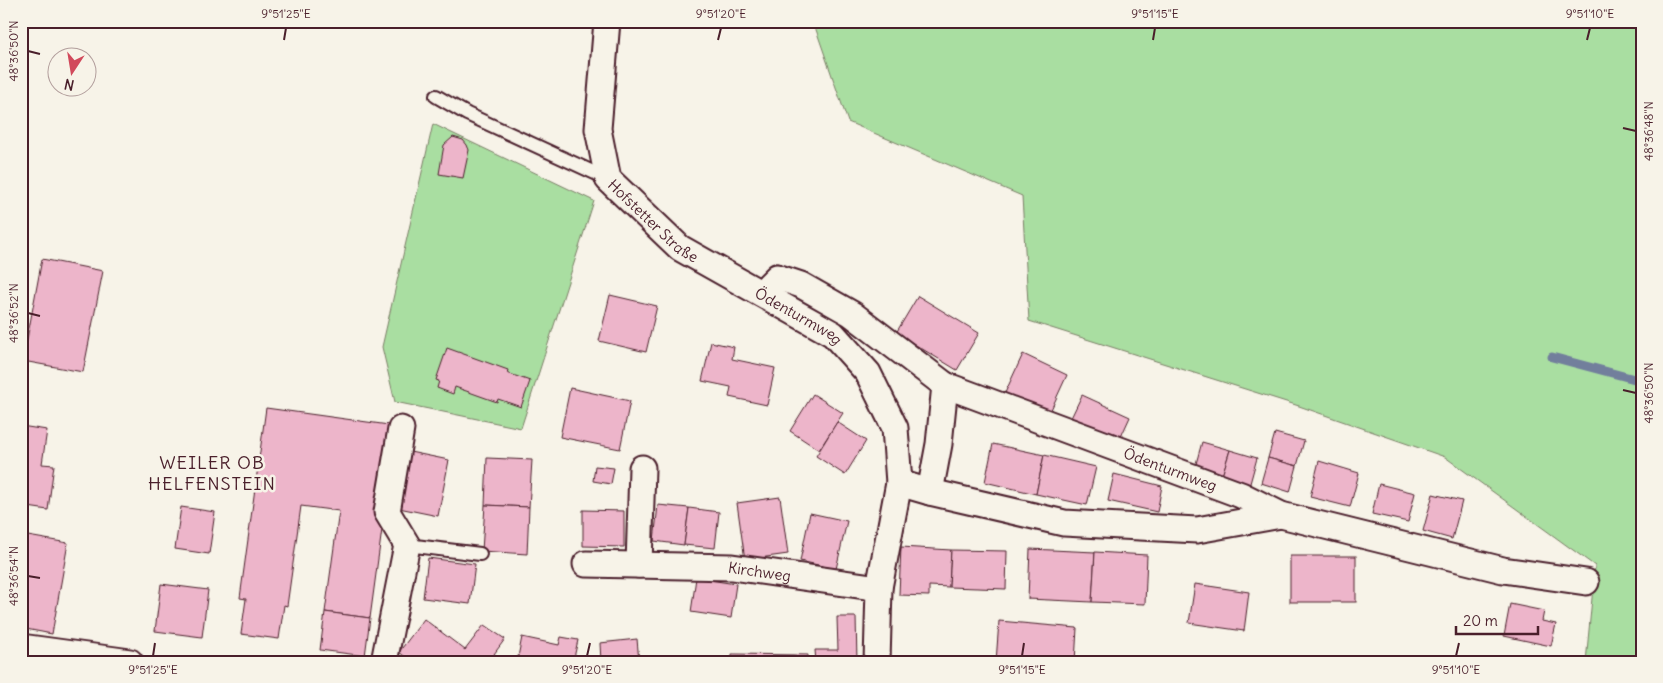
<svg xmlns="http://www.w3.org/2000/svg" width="1663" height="683" font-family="Delius,sans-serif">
	<rect width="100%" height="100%" fill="#f7f3e8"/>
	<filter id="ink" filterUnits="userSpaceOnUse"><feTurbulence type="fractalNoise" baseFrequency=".02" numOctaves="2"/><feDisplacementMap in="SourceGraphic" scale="10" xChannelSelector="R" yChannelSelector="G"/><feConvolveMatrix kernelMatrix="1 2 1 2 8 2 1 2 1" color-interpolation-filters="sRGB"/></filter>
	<g filter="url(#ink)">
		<!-- green -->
		<g fill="#a9dea1" stroke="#7a7e66">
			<polygon points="813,21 1642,21 1642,662 1586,662 1595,566 1445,457 1299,406 1029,321 1022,196 848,122"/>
			<polygon points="433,124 594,201 521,428 395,402 382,347"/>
		</g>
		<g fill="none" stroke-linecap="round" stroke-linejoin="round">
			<!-- stream -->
			<polyline stroke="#727f9c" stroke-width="9" points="1552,357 1642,381"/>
		</g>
		<!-- building -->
		<g fill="#edb5ca" stroke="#4a1f2b">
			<polygon points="453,137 463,140 467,145 469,150 463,178 439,174 444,145"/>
			<polygon points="42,259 103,271 83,372 23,361"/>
			<polygon points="610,295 657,306 646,352 599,341"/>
			<polygon points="918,296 979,333 957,370 896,333"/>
			<polygon points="711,342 734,347 732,359 775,368 767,405 729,397 731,387 702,381"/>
			<polygon points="447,348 508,370 507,373 530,381 521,407 498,399 497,402 455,387 453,394 437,388 439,381 436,380"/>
			<polygon points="1023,354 1067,375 1049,414 1005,393"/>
			<polygon points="570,388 630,401 620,449 560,437"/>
			<polygon points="813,394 843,413 819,450 790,431"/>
			<polygon points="1082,395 1130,417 1119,441 1071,418"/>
			<polygon points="266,408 396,426 370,618 325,612 339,511 301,506 287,606 284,605 279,639 241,634 246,599 240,598"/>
			<polygon points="837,422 866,441 845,475 816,456"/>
			<polygon points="21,426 47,430 42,464 54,465 48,510 21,506"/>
			<polygon points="1275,433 1304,441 1297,466 1268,458"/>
			<polygon points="1202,442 1230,450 1221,479 1194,471"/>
			<polygon points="993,444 1044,455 1036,494 985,482"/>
			<polygon points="1230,450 1257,458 1249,487 1221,479"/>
			<polygon points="405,451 449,460 438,516 394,507"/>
			<polygon points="1044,455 1096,467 1087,505 1036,494"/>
			<polygon points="487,458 532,460 529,507 485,505"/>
			<polygon points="1268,458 1297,466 1290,492 1261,483"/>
			<polygon points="1319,461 1359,473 1350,507 1310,497"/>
			<polygon points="595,466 614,468 611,484 593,481"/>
			<polygon points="1114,474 1162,486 1157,512 1108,501"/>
			<polygon points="1379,484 1415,493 1408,522 1372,514"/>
			<polygon points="1433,494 1462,501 1452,539 1423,531"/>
			<polygon points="780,497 788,554 745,560 737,503"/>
			<polygon points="485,505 529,507 527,554 482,551"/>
			<polygon points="658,505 689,508 684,545 654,541"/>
			<polygon points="181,507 215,512 209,554 175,549"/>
			<polygon points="689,508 719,512 715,548 684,545"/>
			<polygon points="583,510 624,511 624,547 583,546"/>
			<polygon points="810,513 847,521 836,569 800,561"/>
			<polygon points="22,535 68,543 52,634 21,628"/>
			<polygon points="901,547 951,550 949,587 929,586 929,596 899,595"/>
			<polygon points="1030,549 1095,552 1092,602 1028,599"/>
			<polygon points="951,550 1007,551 1006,589 949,587"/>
			<polygon points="1095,552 1147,555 1145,604 1092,602"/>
			<rect x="1290" y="556" width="66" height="46"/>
			<polygon points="428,558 475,564 470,604 423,598"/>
			<polygon points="696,578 736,584 731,618 691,612"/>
			<polygon points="161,584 208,590 202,637 155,631"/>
			<polygon points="1195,584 1249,592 1244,631 1189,623"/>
			<polygon points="1510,604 1544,611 1542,621 1556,624 1551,646 1504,636"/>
			<polygon points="325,612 370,618 365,656 320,650"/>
			<polygon points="837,617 856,617 857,662 816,662 815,650 838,650"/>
			<polygon points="424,619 465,650 484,625 505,639 494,654 501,659 499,662 412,662 399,652"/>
			<polygon points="999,621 1077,628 1075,662 996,662"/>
			<polygon points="522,637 559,645 561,637 578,640 573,662 517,662"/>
			<polygon points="637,639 639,662 601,662 600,643"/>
			<polygon points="732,654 808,655 808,662 732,662"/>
		</g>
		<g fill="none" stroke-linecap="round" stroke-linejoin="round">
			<!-- service casing -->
			<g stroke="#4a1f2b" stroke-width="16">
				<g id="service">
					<polyline points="436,96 467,114 608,179"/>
					<polyline points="407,545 480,554"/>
				</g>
			</g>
			<!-- minor casing -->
			<g stroke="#4a1f2b" stroke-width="29">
				<g id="minor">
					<path id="s1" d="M607,21L598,129L608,179L680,248L833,334L868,373L895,428L899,483L879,588L877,662"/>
					<path id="s2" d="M761,293L777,277L801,285L852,314L945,385L1241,495L1281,515L1503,570L1586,582"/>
					<polyline points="899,483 930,492 1064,523 1197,530 1281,515"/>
					<polyline points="930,492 939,444 945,385"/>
					<path id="s3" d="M586,564L732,567L879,588"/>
					<polyline points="639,565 642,468"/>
					<polyline points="21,647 130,662"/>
					<polyline points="384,662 407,545 387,512 401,429"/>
				</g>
			</g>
			<!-- service -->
			<use href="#service" stroke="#f7f3e8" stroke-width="12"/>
			<!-- minor -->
			<use href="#minor" stroke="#f7f3e8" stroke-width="25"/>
		</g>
	</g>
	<!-- ticks -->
	<path fill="none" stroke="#4a1f2b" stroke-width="2" d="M284,40L286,28M718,40L721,28M1153,40L1155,28M1587,40L1590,28M28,51L40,54M1623,128L1636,131M28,313L40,316M1623,390L1636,393M28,576L40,578M153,656L155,643M587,656L590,643M1022,656L1024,643M1456,656L1459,643"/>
	<g text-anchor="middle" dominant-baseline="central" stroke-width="5" stroke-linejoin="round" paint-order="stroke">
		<!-- street labels -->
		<g font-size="15" fill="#4a1f2b" stroke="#f7f3e8">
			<text stroke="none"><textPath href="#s1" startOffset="221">Hofstetter Straße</textPath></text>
			<text stroke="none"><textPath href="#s1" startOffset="396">Ödenturmweg</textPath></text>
			<text stroke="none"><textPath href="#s2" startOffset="464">Ödenturmweg</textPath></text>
			<text stroke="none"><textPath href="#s3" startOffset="174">Kirchweg</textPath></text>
		</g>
		<!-- quarter labels -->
		<g font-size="18" letter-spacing="1" fill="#4a1f2b" stroke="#f7f3e8">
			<text x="212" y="462">WEILER OB<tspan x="212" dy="21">HELFENSTEIN</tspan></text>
		</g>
	</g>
	<!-- margin -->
	<rect width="1663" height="683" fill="none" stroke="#f7f3e8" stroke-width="55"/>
	<!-- north arrow -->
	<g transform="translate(72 72) rotate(192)"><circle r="24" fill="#f7f3e8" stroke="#b29e9c"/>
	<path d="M0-4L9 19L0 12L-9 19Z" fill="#d1495b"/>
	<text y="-8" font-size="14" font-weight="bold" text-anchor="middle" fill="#4a1f2b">N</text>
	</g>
	<!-- scale -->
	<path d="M1456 626v8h82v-8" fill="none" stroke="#4a1f2b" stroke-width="2.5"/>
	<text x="1463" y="626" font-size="15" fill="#4a1f2b" stroke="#f7f3e8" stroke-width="4" paint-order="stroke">20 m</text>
	<rect x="28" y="28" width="1608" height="628" fill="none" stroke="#4a1f2b" stroke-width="2"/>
	<g font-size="12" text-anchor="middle" fill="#4a1f2b">
		<text x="286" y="18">9°51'25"E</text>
		<text x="721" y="18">9°51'20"E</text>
		<text x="1155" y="18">9°51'15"E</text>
		<text x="1590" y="18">9°51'10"E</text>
		<text transform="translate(14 51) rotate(-90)" y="4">48°36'50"N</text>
		<text transform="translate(1649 131) rotate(-90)" y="4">48°36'48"N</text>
		<text transform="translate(14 313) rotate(-90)" y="4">48°36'52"N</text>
		<text transform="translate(1649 393) rotate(-90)" y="4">48°36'50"N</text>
		<text transform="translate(14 576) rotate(-90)" y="4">48°36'54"N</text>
		<text x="153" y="674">9°51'25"E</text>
		<text x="587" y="674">9°51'20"E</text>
		<text x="1022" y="674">9°51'15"E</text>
		<text x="1456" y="674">9°51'10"E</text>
	</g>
</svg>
